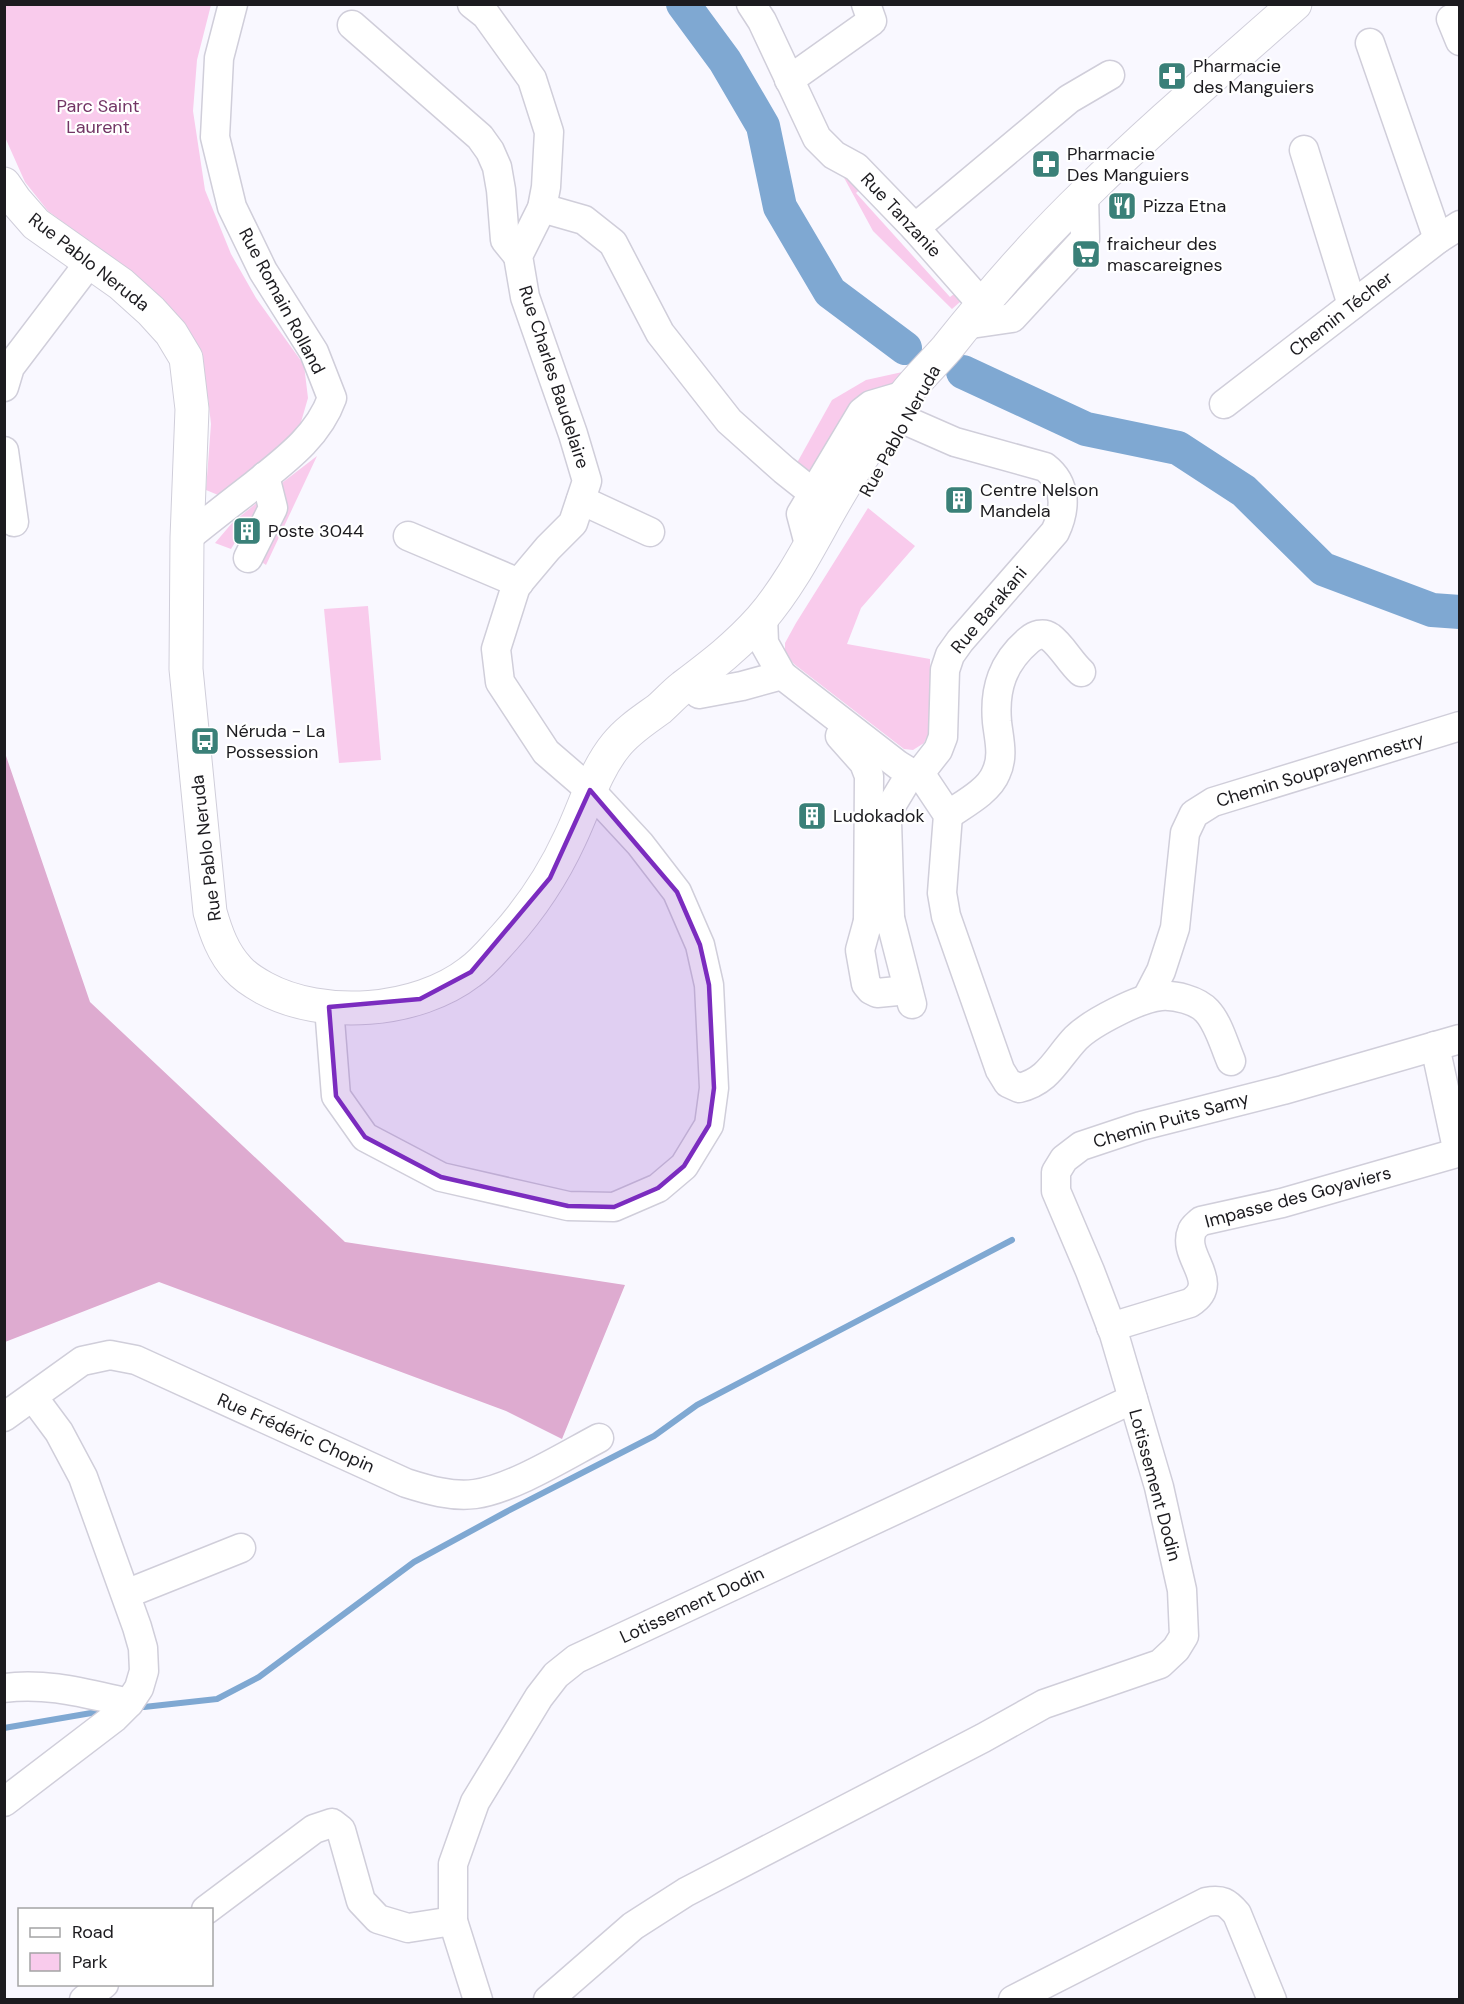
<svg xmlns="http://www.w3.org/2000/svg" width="1464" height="2004" font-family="'DM Sans',sans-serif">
	<rect width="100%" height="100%" fill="#f9f8ff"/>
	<!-- green -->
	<g fill="#f9cbec">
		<polygon points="4,5 211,5 197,60 193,111 205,190 231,254 256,298 304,365 308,398 299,429 276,456 223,497 206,490 211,424 208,398 197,359 141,280 48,211 25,182 4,135"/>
		<polygon points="842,174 865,185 856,193 950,297 961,289 968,295 952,309 873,231"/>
		<polygon points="907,371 807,479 793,470 832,400 866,380"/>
		<polygon points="317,456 266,565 253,556 274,489"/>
		<polygon points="259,501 249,544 236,541 231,549 215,543 232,523"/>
		<polygon points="868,508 915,546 861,608 847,644 930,659 930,730 924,743 913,750 904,749 794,664 785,653 785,643 796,623"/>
		<polygon points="368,606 381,760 339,763 324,609"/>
	</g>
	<!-- forest -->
	<polygon fill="#deabd0" points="4,750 90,1002 345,1242 625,1285 562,1439 506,1411 159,1282 5,1342"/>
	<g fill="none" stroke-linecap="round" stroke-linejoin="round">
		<!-- stream -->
		<g stroke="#7fa8d2" stroke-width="6">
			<polyline points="144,1707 217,1699 259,1677 414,1562 506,1512 654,1436 697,1405 1012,1240"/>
			<polyline points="4,1728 103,1711"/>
		</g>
		<!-- river -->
		<g stroke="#7fa8d2" stroke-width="34">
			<polyline points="683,4 725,61 763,126 780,207 830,292 905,348"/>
			<polyline points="963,372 1086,429 1178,448 1244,491 1323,569 1432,610 1460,612"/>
		</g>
		<!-- minor casing -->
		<g stroke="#d0ceda" stroke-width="31">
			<g id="minor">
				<polyline points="751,4 762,21 817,138 834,155 856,167 915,228 982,304"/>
				<polyline points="1451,19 1460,41"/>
				<polyline points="352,25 480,137 490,151 497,167 501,190 505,240 518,256"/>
				<polyline points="1370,43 1438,239"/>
				<polyline points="789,80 872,21 866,4"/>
				<polyline points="1304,150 1352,305"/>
				<polyline points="542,208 584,220 613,243 660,333 729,421 784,470 813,493"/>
				<polyline points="915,228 1069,99 1110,75"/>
				<polyline points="964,325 1012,318 1085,239 1084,194"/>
				<polyline points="4,387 10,367 89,263"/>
				<polyline points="1224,404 1438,239 1460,225"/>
				<polyline points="4,451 14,522"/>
				<polyline points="581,500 650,532"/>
				<polyline points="408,536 519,583"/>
				<path d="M187,538C209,520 231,503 253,486C284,461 318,437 332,398L314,352L263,271L232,207L215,137L219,58L233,4"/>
				<polyline points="810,548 801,514 862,412 871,405 905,395"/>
				<polyline points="248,558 273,508 265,476"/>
				<path d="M763,616L764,643L782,675L898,765L911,773H920L938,750L943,737L945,670L950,655L960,641L1055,532C1066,509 1067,484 1045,467L955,442L907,421"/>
				<polyline points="699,694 742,686 782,675"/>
				<polyline points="840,736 864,763 869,776 868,921 890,918"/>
				<polyline points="911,773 891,806 887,821 890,918 912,1004"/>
				<path d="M920,773L948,815L942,893L946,916L1000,1070L1008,1083L1019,1088C1049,1081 1056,1059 1076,1038C1091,1023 1139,998 1161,996C1175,995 1197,1000 1207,1011C1219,1024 1224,1045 1231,1061"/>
				<path d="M948,815C964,804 989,791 996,773C1004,756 999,740 997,722C994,688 1003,662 1029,640C1035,635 1043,632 1050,637C1062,646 1070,662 1081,672"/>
				<polyline points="868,921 860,950 866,984 871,990 877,993 908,990"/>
				<polyline points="1147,998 1161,971 1175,928 1185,833 1194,814 1213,802 1460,726"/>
				<polyline points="329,1007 336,1096 365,1137 441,1177 568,1206 614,1207 658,1188 684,1166 709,1125 714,1088 709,985 700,945 677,892 640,844 590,790 546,752 500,682 496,649 516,586 548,548 573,523 587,481 573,434 525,297 518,256 542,208 546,187 549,132 532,79 486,15 472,4"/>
				<polyline points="1435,1046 1455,1139 1460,1146"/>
				<path d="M1111,1327L1190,1303C1223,1282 1181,1257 1192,1231C1193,1227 1198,1224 1201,1221L1282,1203L1460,1152"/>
				<path d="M4,1417L82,1361L110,1355L136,1360L406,1483C428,1490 452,1497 475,1494C512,1489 565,1456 599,1438"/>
				<polyline points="126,1594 241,1548"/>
				<path d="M4,1688C47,1682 87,1694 129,1703"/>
				<polyline points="4,1802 114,1718 129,1703 139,1688 144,1671 143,1648 137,1627 83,1477 59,1432 33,1397"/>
				<polyline points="206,1910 314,1829 332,1823 341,1830 361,1901 378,1919 408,1928 453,1921"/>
				<polyline points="84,2000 104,1984"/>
				<polyline points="478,2000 453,1921 453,1864 475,1802 539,1697 556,1675 576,1659 1133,1399"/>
				<polyline points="548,2000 633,1926 686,1892 983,1738 1044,1704 1160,1664 1176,1649 1184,1636 1182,1590 1159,1487 1114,1334 1090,1271 1056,1191 1056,1172 1064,1159 1081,1146 1141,1126 1283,1090 1460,1039"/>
				<path d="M1013,2000L1206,1902C1222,1899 1227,1902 1237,1914L1272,2000"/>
			</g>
		</g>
		<!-- major casing -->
		<g stroke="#d0ceda" stroke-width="35">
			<path id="major" d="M4,184L15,200L36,224L121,284L151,311L171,333L186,358L192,409L187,538L186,669L210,912C216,933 223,953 238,969C245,977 255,983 264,988C323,1020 417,1013 470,972C483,963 493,950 504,938C531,908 553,875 570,838C585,807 594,772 616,745C628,730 644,720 659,709C667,702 674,694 683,687C712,665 736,647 761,619C798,576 820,523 850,476C867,449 885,421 904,396C917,379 933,364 947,348C990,294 1036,241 1086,193C1153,127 1225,66 1295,4"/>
		</g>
		<!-- minor -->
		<use href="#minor" stroke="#fff" stroke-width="28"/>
		<!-- major -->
		<use href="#major" stroke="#fff" stroke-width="33"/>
	</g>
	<!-- marked area -->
	<path fill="#7b2cbf" fill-opacity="0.2" stroke="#7b2cbf" stroke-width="4.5" stroke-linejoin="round" d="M590,790L677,892L700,945L709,985L714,1088L709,1125L684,1166L658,1188L614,1207L568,1206L441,1177L365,1137L336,1096L329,1007L420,999L471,972L550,878Z"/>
	<!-- icons -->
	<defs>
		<g id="pharmacy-square" transform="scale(1.5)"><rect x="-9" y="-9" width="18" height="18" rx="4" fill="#3a8078" stroke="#fff"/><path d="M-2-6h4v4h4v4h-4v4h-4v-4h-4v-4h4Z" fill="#fff"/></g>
		<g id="restaurant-square" transform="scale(1.5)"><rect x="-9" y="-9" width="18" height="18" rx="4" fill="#3a8078" stroke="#fff"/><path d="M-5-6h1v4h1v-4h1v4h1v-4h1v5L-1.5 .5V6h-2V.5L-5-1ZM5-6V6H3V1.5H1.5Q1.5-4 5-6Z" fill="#fff"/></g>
		<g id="supermarket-square" transform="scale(1.5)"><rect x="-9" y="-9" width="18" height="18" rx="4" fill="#3a8078" stroke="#fff"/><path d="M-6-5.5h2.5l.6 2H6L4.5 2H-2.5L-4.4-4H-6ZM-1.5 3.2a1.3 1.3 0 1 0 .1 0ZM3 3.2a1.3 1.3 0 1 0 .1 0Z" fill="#fff"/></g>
		<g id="building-square" transform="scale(1.5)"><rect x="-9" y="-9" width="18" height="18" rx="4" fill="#3a8078" stroke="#fff"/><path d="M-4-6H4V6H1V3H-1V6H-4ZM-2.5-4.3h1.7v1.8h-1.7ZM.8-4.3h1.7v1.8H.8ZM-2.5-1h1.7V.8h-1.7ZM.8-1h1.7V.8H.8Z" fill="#fff"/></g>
		<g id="bus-square" transform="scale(1.5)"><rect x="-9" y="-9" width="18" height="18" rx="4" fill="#3a8078" stroke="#fff"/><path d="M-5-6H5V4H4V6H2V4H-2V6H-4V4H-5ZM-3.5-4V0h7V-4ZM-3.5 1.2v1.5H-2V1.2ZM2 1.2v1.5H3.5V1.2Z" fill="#fff"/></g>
	</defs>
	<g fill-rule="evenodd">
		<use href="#pharmacy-square" x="1172" y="76"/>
		<use href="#pharmacy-square" x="1046" y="164"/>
		<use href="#restaurant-square" x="1122" y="206"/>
		<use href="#supermarket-square" x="1086" y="254"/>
		<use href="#building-square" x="959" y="500"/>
		<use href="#building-square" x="247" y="531"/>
		<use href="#bus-square" x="205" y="741"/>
		<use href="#building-square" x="812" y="816"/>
	</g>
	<g text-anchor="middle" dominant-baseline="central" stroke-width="4.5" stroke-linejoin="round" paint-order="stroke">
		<!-- poi labels -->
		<g font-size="18" fill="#1c1b1f" stroke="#fff" text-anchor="start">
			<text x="1193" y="66">Pharmacie<tspan x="1193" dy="21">des Manguiers</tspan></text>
			<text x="1067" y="154">Pharmacie<tspan x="1067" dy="21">Des Manguiers</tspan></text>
			<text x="1143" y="206">Pizza Etna</text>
			<text x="1107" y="244">fraicheur des<tspan x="1107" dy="21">mascareignes</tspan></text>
			<text x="980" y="490">Centre Nelson<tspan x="980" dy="21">Mandela</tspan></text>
			<text x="268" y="531">Poste 3044</text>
			<text x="226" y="731">Néruda - La<tspan x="226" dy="21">Possession</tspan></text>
			<text x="833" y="816">Ludokadok</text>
		</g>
		<!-- park labels -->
		<g font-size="18" fill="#723565" stroke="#fff">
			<text x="98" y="106">Parc Saint<tspan x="98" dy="21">Laurent</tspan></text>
		</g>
		<!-- street labels -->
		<g font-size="18" fill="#1c1b1f" stroke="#fff">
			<text transform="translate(901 215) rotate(47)">Rue Tanzanie</text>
			<text transform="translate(89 262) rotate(38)">Rue Pablo Neruda</text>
			<text transform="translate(282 301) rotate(62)">Rue Romain Rolland</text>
			<text transform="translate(1341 314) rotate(-38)">Chemin Técher</text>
			<text transform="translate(554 377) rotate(72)">Rue Charles Baudelaire</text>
			<text transform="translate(900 431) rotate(-61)">Rue Pablo Neruda</text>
			<text transform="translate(989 610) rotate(-50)">Rue Barakani</text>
			<text transform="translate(1320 770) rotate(-17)">Chemin Souprayenmestry</text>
			<text transform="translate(206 848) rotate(-97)">Rue Pablo Neruda</text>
			<text transform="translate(1171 1120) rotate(-16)">Chemin Puits Samy</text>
			<text transform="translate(1298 1197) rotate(-15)">Impasse des Goyaviers</text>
			<text transform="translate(296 1433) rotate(24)">Rue Frédéric Chopin</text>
			<text transform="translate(1155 1485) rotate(75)">Lotissement Dodin</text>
			<text transform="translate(692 1605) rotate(-25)">Lotissement Dodin</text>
		</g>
	</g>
	<!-- border -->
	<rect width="1464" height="2004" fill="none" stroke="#1c1b1f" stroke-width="12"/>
	<!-- legend -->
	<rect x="18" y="1908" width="195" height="78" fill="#ffffff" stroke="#a4a4a5" stroke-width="1.5"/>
	<rect x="30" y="1928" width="30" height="9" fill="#ffffff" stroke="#a4a4a5" stroke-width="1.5"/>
	<text x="72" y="1938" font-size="18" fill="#1c1b1f">Road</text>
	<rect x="30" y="1953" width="30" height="18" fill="#f9cbec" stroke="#a4a4a5" stroke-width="1.5"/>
	<text x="72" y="1968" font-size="18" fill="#1c1b1f">Park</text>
</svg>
